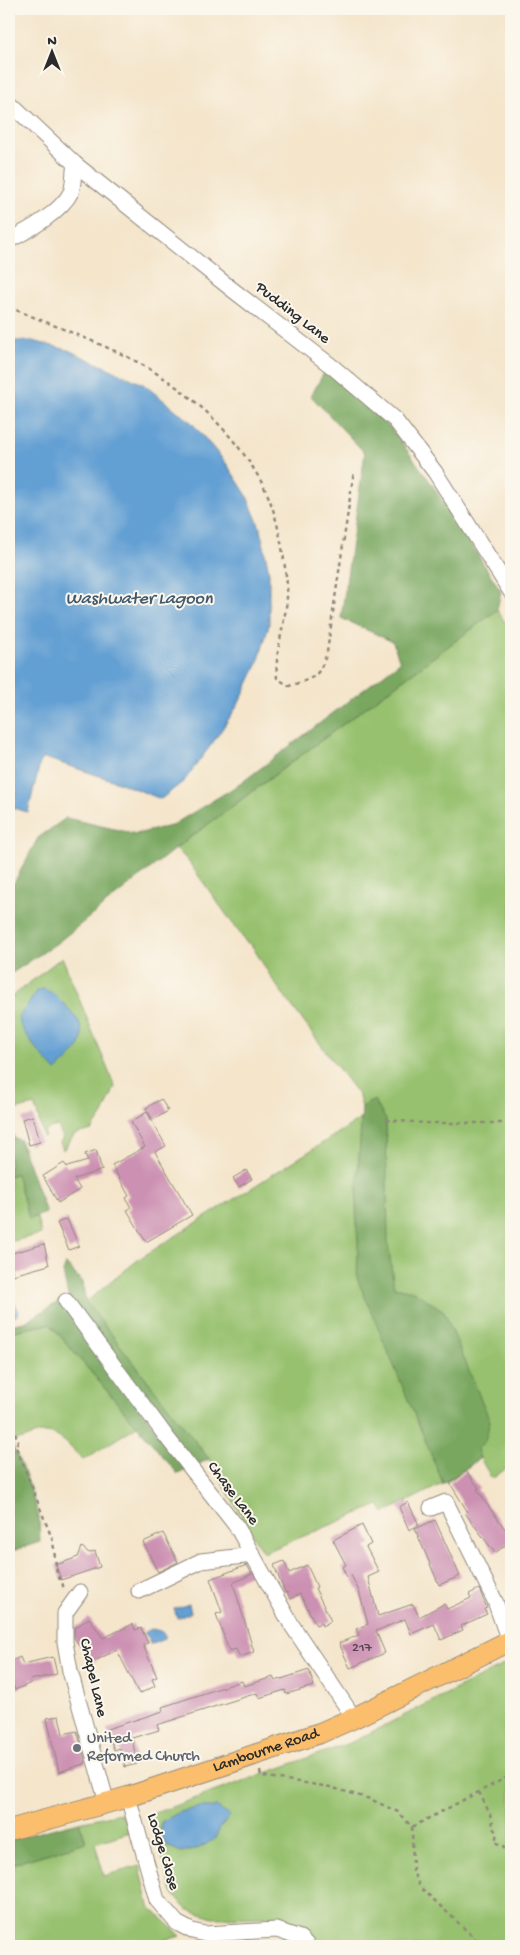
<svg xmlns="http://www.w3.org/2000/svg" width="520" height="1955" font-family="'Gochi Hand',sans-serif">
	<rect width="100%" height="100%" fill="#fbf7ec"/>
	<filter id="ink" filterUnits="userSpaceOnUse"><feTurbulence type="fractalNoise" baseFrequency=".02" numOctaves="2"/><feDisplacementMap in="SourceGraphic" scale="10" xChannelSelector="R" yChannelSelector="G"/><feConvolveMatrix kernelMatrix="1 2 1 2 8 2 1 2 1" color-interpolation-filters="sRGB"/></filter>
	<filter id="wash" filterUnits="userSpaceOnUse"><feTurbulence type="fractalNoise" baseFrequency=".0096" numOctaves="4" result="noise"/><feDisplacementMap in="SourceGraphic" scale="20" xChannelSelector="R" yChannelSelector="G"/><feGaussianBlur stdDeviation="1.12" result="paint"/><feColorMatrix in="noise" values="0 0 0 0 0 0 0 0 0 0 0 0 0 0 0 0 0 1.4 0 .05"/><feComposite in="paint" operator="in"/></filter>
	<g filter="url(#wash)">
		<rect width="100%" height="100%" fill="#f4e5cb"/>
		<!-- green -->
		<g fill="#97c16e" stroke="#61764c">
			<polygon points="497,610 511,631 511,1471 508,1467 492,1479 480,1458 450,1480 384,1513 379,1505 263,1553 209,1459 86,1302 139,1259 362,1118 362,1107 359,1096 274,982 251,944 246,942 188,861 176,848"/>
			<polygon points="62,957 115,1087 103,1114 92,1130 75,1134 63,1150 60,1142 63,1138 58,1126 50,1128 44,1132 45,1136 43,1137 37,1112 34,1105 10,1111 9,1107 9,999"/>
			<polygon points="11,1129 26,1174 41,1234 9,1242 9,1130"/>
			<path d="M50,1324L137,1426L83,1460C71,1448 57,1428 37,1434C27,1437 21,1442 10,1439L9,1332Z"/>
			<polygon points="511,1661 511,1946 322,1946 303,1924 270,1917 213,1918 186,1909 172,1893 149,1815 352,1742"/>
			<polygon points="121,1813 130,1832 95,1843 104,1876 140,1866 149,1906 181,1936 141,1946 9,1946 9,1865 86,1842 79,1822"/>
		</g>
		<!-- forest -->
		<g fill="#79a761" stroke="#526946">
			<polygon points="325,371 390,427 429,480 501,591 497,610 176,848 57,943 9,975 9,892 38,838 66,818 136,834 171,826 240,784 400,662 393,642 341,618 365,453 311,396"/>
			<polygon points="374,1100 386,1120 388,1244 394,1287 413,1291 444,1311 490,1421 485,1441 477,1449 480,1458 450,1480 443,1483 357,1278 358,1245 356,1207 362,1107"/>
			<polygon points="9,1136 20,1140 46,1213 29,1219 16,1174 9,1176"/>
			<polygon points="66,1264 82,1282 86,1302 209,1459 195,1466 68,1296 63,1272"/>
			<polygon points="60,1301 186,1470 178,1474 50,1324 9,1332 9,1325 25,1322"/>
			<polygon points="9,1411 10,1439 27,1479 39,1517 40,1542 9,1552"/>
			<polygon points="79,1822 86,1842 9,1865 9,1840"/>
		</g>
		<!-- water -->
		<g fill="#629fd3" stroke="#46657f">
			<polygon points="9,341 33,341 68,350 143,384 191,422 226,463 246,494 261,530 269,573 269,625 258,663 238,705 214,741 184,781 161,799 115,781 48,759 41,759 28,812 9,807"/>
			<path d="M44,989C53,992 59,999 66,1006C95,1035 81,1049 56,1071C43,1056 24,1038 18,1018L38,990Z"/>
			<polygon points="11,1294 19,1312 15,1317 10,1315 9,1311 9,1295"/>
			<polygon points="189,1604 191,1613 177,1618 174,1609"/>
			<polygon points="152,1629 161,1631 165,1636 164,1639 152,1644 150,1644 149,1638 145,1634 146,1631"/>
			<polygon points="200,1807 216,1807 230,1816 221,1826 215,1839 199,1848 181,1852 167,1846 161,1837 161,1822 180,1812"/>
		</g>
		<g id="blocks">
			<!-- building -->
			<g fill="#cc90b2">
				<polygon points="161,1099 168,1111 153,1120 146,1108"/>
				<polygon points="147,1112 166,1146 155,1152 192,1215 146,1242 127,1210 131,1208 126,1198 129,1196 112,1165 145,1147 131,1122"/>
				<polygon points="33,1116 40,1142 29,1145 22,1119"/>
				<polygon points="96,1150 102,1170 74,1179 80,1189 58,1203 43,1176 64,1163 67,1167 88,1161 85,1154"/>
				<polygon points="246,1170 252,1179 239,1187 233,1178"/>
				<polygon points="67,1219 79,1246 69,1250 57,1223"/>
				<polygon points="44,1244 49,1265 13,1275 9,1254"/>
				<polygon points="466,1471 479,1488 477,1489 484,1499 483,1499 511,1537 511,1541 495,1553 465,1513 467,1511 450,1483"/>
				<polygon points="408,1502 419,1525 409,1530 399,1507"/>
				<polygon points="435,1520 460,1576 439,1585 415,1529"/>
				<polygon points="362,1525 371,1544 366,1547 379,1572 368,1577 378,1616 413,1604 419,1617 444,1604 447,1609 471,1598 469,1594 479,1589 487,1608 484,1609 487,1614 461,1626 463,1630 441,1640 434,1624 411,1634 405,1619 376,1631 385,1653 350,1668 339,1643 359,1635 356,1629 368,1624 359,1591 351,1575 347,1577 342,1567 346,1565 333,1540"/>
				<polygon points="163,1533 178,1562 158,1572 143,1542"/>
				<polygon points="82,1547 89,1553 95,1551 100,1567 61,1580 56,1565 78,1557"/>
				<polygon points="284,1561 289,1573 307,1565 317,1587 315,1588 331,1621 322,1626 321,1623 316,1625 300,1594 290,1599 287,1592 285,1593 274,1565"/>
				<polygon points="247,1565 252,1574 233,1583 254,1652 240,1657 236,1649 229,1651 216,1614 222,1612 210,1579"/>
				<polygon points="89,1618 103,1638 133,1624 135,1630 141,1628 148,1643 143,1645 157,1677 152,1679 155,1686 139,1694 117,1650 92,1662 85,1647 82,1649 74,1638 74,1629"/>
				<polygon points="20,1657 23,1664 53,1657 57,1674 30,1680 31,1683 15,1690 9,1676 9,1662"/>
				<polygon points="309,1670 314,1686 286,1694 285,1690 259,1698 257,1693 157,1725 159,1730 132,1738 137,1764 125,1767 120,1748 114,1750 107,1729 163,1711 162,1707 242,1681 244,1686 273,1677 275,1681"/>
				<polygon points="59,1716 63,1734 77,1731 86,1763 59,1772 47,1718"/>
			</g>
		</g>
	</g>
	<g filter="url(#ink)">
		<use href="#blocks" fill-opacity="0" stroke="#90887b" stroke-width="1"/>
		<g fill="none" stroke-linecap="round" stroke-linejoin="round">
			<!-- minor casing -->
			<g stroke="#90887b" stroke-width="17">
				<g id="minor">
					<polyline points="9,102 75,164 229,287 334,368 395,420 435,472 511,592"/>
					<path d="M9,240C28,231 61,212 71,192C74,185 73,172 75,164"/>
					<polyline points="66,1301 165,1435 237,1527 291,1624 354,1718"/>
					<polyline points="431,1508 446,1502 495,1601 509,1641"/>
					<polyline points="139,1591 201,1561 253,1555"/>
					<polyline points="80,1592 65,1613 65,1642 70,1671 107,1803"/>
					<polyline points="128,1797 157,1900 177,1923 192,1931 205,1934 277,1930 300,1938 308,1946"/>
				</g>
			</g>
			<!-- major casing -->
			<g stroke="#90887b" stroke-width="22">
				<g id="major">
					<path id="s1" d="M9,1830L128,1797L320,1733L354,1718L511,1640"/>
				</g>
			</g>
			<!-- path -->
			<g stroke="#90887b" stroke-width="2.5" stroke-dasharray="4 4" stroke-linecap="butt">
				<path d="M9,307C45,322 82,336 117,352C177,379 235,429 265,489C278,516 284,555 287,585C289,616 274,647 277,678L289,686C314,678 319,678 327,652L354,471"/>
				<polyline points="386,1120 426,1123 511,1123"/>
				<polyline points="9,1418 18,1441 16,1447 53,1541 57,1574 63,1585 63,1591"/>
				<polyline points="260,1771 261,1776 330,1787 370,1799 398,1812 412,1827 413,1872 420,1887 483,1946"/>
				<polyline points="479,1792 493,1820 492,1827 497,1833 495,1842 503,1846 506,1852"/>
				<polyline points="412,1827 511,1775"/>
			</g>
			<!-- minor -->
			<use href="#minor" stroke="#fff" stroke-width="15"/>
			<!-- major -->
			<use href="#major" stroke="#fabe6d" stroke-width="20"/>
		</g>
	</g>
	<!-- markers -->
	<circle fill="#6b7280" stroke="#fbf7ec" stroke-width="2" cx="77" cy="1748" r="5"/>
	<g text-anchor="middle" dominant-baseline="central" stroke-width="4" stroke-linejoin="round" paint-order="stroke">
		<!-- number labels -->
		<g font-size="14" fill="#53444d">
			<text x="362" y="1648">217</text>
		</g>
		<!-- street labels -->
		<g font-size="16" fill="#2b2b2b" stroke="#fbf7ec">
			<text transform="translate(292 314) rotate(38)">Pudding Lane</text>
			<text transform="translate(232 1494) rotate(53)">Chase Lane</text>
			<text transform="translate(92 1678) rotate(77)">Chapel Lane</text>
			<text stroke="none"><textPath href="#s1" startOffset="269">Lambourne Road</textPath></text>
			<text transform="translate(162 1852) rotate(73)">Lodge Close</text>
		</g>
		<!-- worship labels -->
		<g font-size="16" fill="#5b616d" stroke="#fbf7ec" text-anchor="start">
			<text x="87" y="1739">United<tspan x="87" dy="18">Reformed Church</tspan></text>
		</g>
		<!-- water labels -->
		<g font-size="18" font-style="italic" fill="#41596e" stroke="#fbf7ec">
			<text x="139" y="599">Washwater Lagoon</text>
		</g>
	</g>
	<!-- margin -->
	<rect width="520" height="1955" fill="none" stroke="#fbf7ec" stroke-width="30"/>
	<!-- north arrow -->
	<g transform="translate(52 52)" stroke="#fbf7ec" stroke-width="4" paint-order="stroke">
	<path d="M0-4L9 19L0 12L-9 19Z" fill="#2b2b2b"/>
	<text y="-8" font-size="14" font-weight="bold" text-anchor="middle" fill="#2b2b2b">N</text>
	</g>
</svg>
